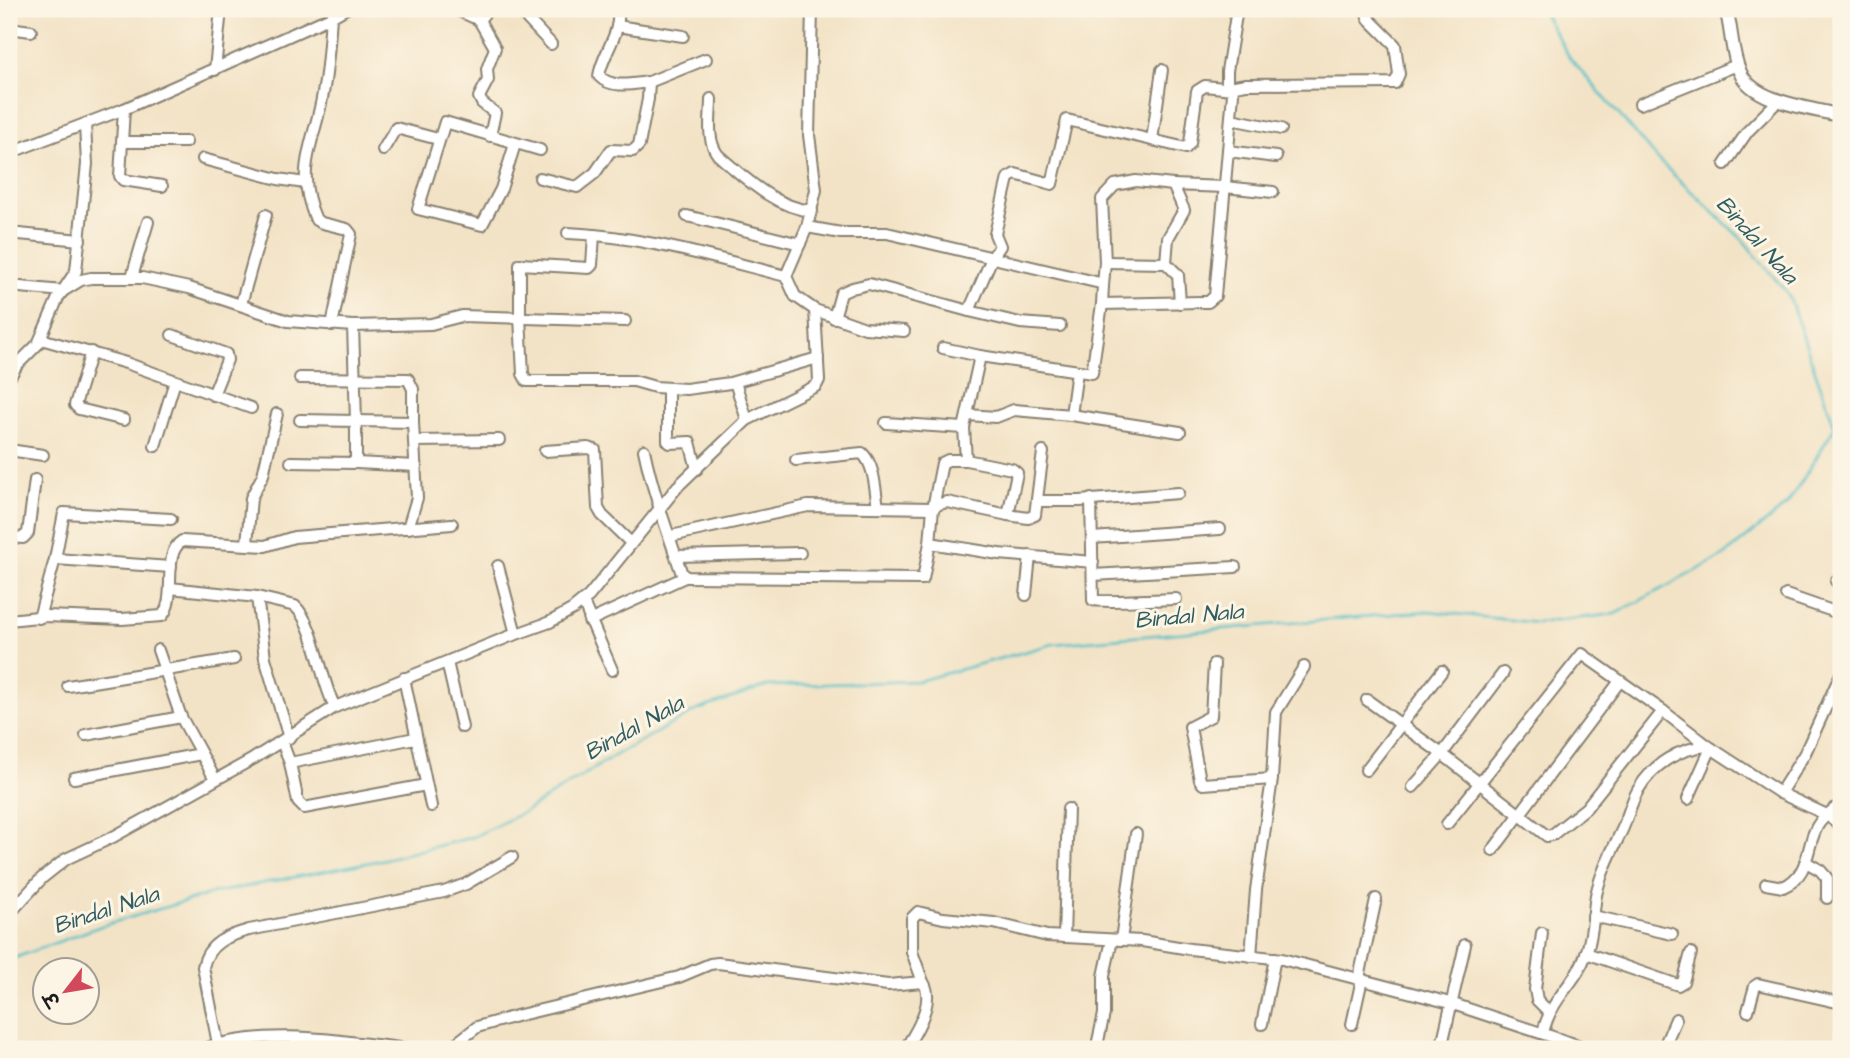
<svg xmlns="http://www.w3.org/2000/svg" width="1850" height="1058" font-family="'Architects Daughter','Playpen Sans Deva',sans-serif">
	<rect width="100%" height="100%" fill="#fcf5e5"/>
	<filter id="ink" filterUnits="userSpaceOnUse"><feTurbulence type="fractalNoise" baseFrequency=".0143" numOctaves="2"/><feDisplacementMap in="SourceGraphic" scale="14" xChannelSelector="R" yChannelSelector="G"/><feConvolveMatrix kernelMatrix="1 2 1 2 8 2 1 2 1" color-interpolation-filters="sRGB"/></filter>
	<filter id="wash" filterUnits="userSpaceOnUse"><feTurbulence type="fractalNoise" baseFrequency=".00686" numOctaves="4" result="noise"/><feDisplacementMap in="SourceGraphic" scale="28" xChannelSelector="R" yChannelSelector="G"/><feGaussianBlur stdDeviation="1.57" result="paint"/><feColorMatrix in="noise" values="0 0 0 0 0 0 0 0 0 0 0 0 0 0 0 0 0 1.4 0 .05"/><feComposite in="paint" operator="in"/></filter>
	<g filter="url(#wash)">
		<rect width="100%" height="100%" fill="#f3e3c6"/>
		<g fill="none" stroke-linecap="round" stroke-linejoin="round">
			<!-- stream -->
			<polyline stroke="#51bfc7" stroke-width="2.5" points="9,960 101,926 214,893 381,860 473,837 524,812 616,755 695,711 766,686 918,681 1053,644 1428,611 1538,623 1615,614 1725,555 1787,505 1835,427 1788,294 1742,239 1660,162 1570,58 1541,9"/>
		</g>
	</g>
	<g filter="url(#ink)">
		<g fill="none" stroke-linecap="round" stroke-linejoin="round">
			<!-- minor casing -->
			<g stroke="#888071" stroke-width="14">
				<g id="minor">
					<polyline points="455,9 479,20 495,48 487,69 488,80 479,97 482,103 495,113 490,136"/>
					<polyline points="518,9 551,44"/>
					<polyline points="812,9 809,135 816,190 807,227 786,276 795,296 815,310"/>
					<path d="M331,17C329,42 328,68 323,93C315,143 293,168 316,220L322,223L347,229L351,234L332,325"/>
					<polyline points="479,20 488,9"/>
					<polyline points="617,26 683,36"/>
					<polyline points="9,28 31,31"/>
					<polyline points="215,70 221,9"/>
					<polyline points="649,82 706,59"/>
					<polyline points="1227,87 1227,71 1237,9"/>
					<polyline points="1229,87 1246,84 1395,83 1399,74 1395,45 1369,19 1365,9"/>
					<path d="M711,99C711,117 706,140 718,155C745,178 776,208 812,211"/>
					<polyline points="1640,104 1737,65"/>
					<polyline points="124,109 120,176 123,180 162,186"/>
					<polyline points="1231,119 1281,129"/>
					<polyline points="1152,140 1162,70"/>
					<polyline points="122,142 186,142"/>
					<polyline points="515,144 501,189 482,225 418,209 445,122 540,150"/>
					<polyline points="383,150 396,128 438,139"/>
					<polyline points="1228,151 1276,157"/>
					<polyline points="9,153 124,109 331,17 345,9"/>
					<polyline points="203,159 278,179 305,183"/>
					<polyline points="1725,164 1748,131 1779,100"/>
					<path d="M540,178L577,187L595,173L611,150L633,151L639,145L648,99L649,82C633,84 611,89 599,76C602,55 620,35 618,14L612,9"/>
					<polyline points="1173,185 1225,187 1273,192"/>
					<polyline points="687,216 800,244"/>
					<polyline points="807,227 841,233 887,233 1100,283 1103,286 1102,304 1092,373 980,356 943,348"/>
					<polyline points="9,233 80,240"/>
					<path d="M568,233C642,236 714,258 786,276"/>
					<polyline points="594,235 592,265 589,268 520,264 520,317 523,374 527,381 634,381 655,387 686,389 730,383 818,358"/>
					<polyline points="1105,262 1166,263 1178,275 1180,303"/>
					<polyline points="132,277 148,222"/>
					<polyline points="9,286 63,291 81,280 91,278 142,278 189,288 288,321 353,326 356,421 300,420"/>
					<polyline points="1103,286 1105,262 1102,199 1115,185 1136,181 1173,185 1184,210 1168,238 1166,263"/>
					<polyline points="241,304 266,215"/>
					<polyline points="969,311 1020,323 1060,326"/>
					<polyline points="834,318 841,293 852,288 869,284 969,311 992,258 1000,246 995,234 1008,178 1015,174 1052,184 1067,120 1186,148 1190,143 1197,91 1205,86 1232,89 1233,94 1215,296 1208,302 1202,302 1102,304"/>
					<polyline points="353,326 431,324 462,316 625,321"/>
					<polyline points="172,335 226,354 227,360 213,395"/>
					<polyline points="41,339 126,363 251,408"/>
					<polyline points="91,352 75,405 79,409 124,420"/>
					<polyline points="9,378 17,365 38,344 58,298 76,271 87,164 85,125"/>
					<polyline points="300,378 408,379 413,389 413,422"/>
					<polyline points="735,382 747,420"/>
					<polyline points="668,389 668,441 670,443 690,442 697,469"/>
					<polyline points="968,415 996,417 1014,410 1071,415 1180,432"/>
					<polyline points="1071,415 1077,371"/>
					<polyline points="886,423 964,428"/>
					<polyline points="414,441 499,440"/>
					<polyline points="155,446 175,381"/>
					<polyline points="9,450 43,455"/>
					<path d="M644,450C653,493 668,533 682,574L687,577L923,579L930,543L933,508L942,463L948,460H966"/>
					<polyline points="545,451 588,448 595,450 598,508 602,515 630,542"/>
					<path d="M796,460L862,453C875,465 875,490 878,507"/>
					<polyline points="291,462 356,463 356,421 413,422 417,498 408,528"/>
					<polyline points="356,463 416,466"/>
					<path d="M1091,499L1093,600C1100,603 1163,599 1176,599"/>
					<polyline points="1038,501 1080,501 1178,493"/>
					<polyline points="1008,515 1028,518 1035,515 1043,452"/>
					<polyline points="671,536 808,506 933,508 939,504 947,502 1008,515 1017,473 1012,469 966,460 964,428 980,356"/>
					<polyline points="9,537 23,538 28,533 35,480"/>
					<polyline points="1092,538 1220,529"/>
					<polyline points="930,543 999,554 1093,562"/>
					<polyline points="247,544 251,498 263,475 277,414"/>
					<polyline points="676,556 800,553"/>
					<polyline points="55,559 171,567"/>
					<polyline points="498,566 516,634"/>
					<polyline points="1093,575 1235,567"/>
					<polyline points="1836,581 1841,583"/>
					<path d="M170,588L257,597L295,606C316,626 320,680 335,707"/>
					<polyline points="1026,595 1030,556"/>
					<polyline points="1786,595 1841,614"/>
					<polyline points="257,597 265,658 289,738"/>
					<polyline points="583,602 612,670"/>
					<polyline points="39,618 55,559 64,513 171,519"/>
					<path d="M9,620L47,616L122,619L162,616C178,599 161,554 182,541L265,546L294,537L452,524"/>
					<polyline points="589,621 685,577"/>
					<polyline points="158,650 181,717 215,779"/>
					<polyline points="447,662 462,727"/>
					<polyline points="1214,664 1211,716 1190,727 1200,780 1203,784 1272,779"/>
					<polyline points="1841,674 1805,753 1780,793 1827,815 1841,825"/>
					<polyline points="404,678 431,806"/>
					<polyline points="68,686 234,659"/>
					<polyline points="1367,700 1442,754 1547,836 1552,835 1586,808 1663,711"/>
					<polyline points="86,735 181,717"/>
					<polyline points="282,742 290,763 298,802 304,808 426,785"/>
					<polyline points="290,763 415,738"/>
					<polyline points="1366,770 1442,671"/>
					<polyline points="74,778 201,754"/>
					<polyline points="1413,787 1442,754 1503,673"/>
					<polyline points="1688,799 1711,748"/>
					<polyline points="1447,824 1582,654 1663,711 1708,746 1780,793"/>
					<polyline points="1493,850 1620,681"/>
					<polyline points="1806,862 1820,870 1827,878 1827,898"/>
					<path d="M1766,884L1783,887C1813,874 1805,841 1820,822C1826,815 1834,809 1841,804"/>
					<polyline points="9,914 42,878 66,859 113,837 253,759 335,707 508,637 550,622 573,609 589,596 678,486 747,420 816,386 819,380 815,310 865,328 904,331"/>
					<polyline points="1593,916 1672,934"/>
					<polyline points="1542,933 1535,989 1537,1000 1549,1012"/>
					<polyline points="1064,937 1068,809"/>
					<polyline points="1121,940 1136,834"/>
					<polyline points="1586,953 1678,985 1683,982 1691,953"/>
					<polyline points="1251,956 1256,890 1272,779 1276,712 1304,667"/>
					<polyline points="1359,978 1376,899"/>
					<polyline points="923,982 912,952 912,918 918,912 943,918 994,923 1047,936 1142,941 1190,949 1282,959 1450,1003 1589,1049"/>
					<polyline points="1748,1011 1755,986 1758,984 1841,1003"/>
					<polyline points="1262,1024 1275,958"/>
					<polyline points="1352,1024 1362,979"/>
					<path d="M1543,1033C1551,997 1576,984 1586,954C1593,935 1593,914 1596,895C1601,872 1612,851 1622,830C1628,817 1631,802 1638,790C1653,764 1679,748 1708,746"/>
					<polyline points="1098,1041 1104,1014 1104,976 1112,940"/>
					<path d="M218,1044L203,967C208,943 227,936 249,930L444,892L466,884L512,857"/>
					<path d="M203,1049C269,1027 340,1041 407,1049"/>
					<path d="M449,1049L477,1027L520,1015L679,977L710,964L718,963L888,985L923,982C936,1000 915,1034 905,1049"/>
					<polyline points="1441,1049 1465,945"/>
					<polyline points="1663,1049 1676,1019"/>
				</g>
			</g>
			<!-- tertiary casing -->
			<g stroke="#888071" stroke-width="16">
				<path id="tertiary" d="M1726,9C1732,29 1731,53 1740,72C1753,103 1813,108 1841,116"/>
			</g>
			<!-- minor -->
			<use href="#minor" stroke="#fff" stroke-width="10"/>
			<!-- tertiary -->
			<use href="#tertiary" stroke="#fff" stroke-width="12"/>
		</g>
	</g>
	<g text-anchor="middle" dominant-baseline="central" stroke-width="6" stroke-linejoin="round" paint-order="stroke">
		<!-- water labels -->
		<g font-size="23" font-style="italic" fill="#315d60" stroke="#fcf5e5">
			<text transform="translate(1757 240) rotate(48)">Bindal Nala</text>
			<text transform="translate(1189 616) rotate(-5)">Bindal Nala</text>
			<text transform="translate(634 728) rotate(-29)">Bindal Nala</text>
			<text transform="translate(106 910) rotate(-18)">Bindal Nala</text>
		</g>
	</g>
	<!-- margin -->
	<rect width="1850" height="1058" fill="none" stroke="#fcf5e5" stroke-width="35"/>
	<!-- north arrow -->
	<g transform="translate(66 991) rotate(239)"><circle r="33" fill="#fcf5e5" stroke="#a29e95" stroke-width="2"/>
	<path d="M0-5L12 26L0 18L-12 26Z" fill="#d1495b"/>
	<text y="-10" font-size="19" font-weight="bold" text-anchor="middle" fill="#1c1c1c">उ</text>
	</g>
</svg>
